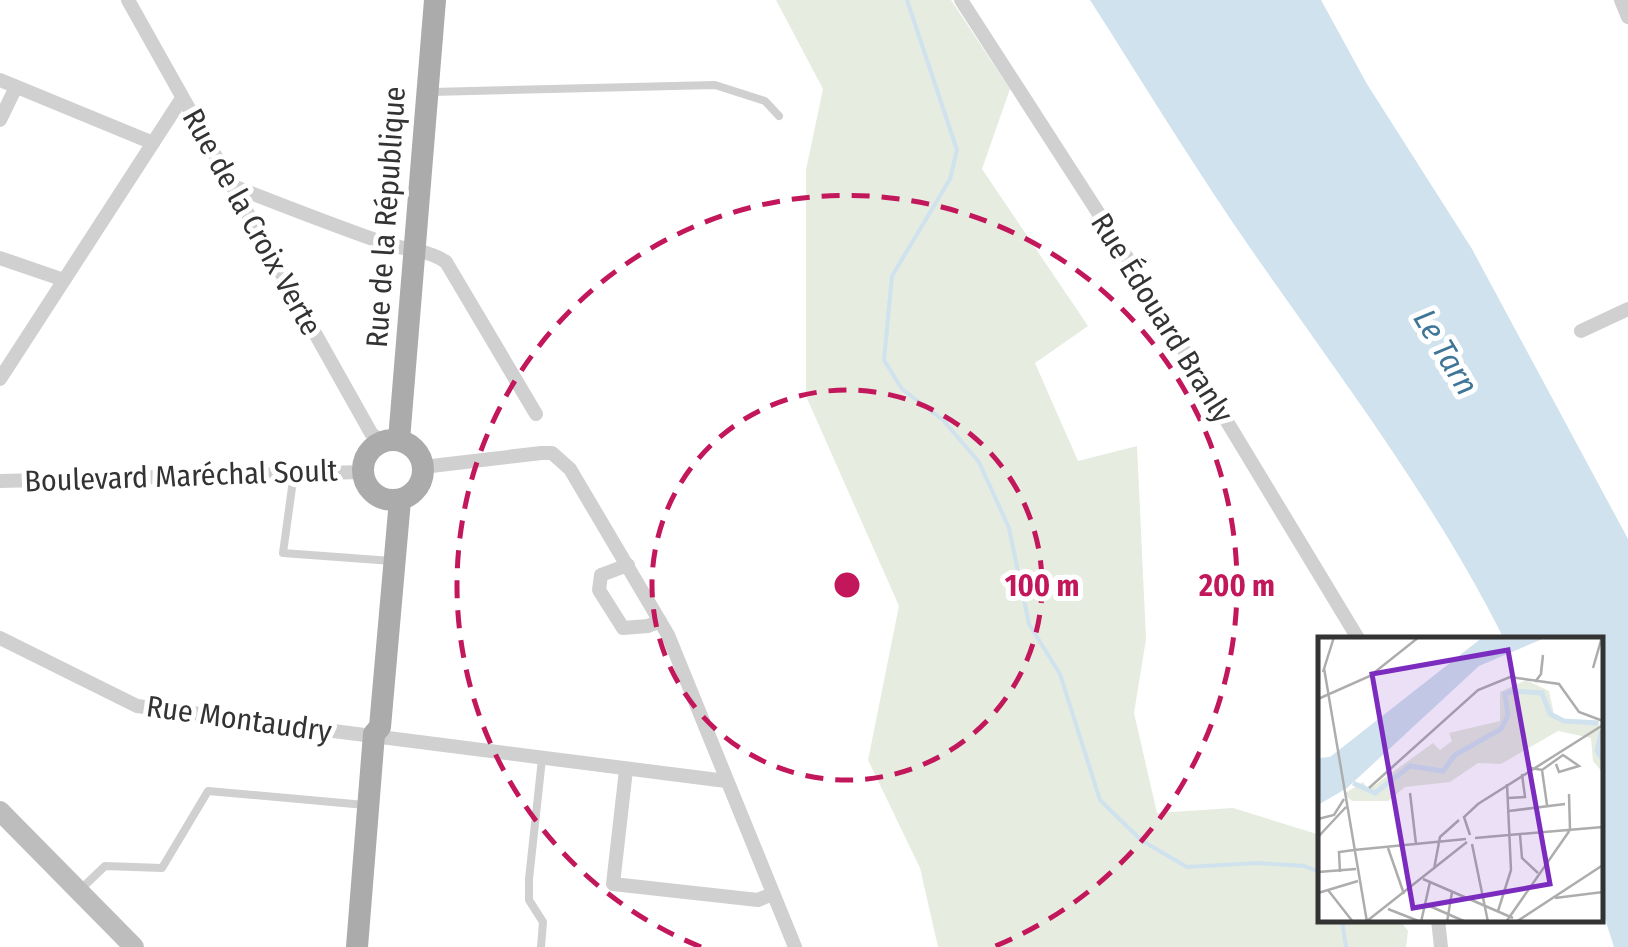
<svg xmlns="http://www.w3.org/2000/svg" width="1628" height="947" font-family="'Fira Sans Condensed',sans-serif">
	<rect width="100%" height="100%" fill="#fff"/>
	<!-- green -->
	<polygon fill="#e6ecdf" points="776,0 951,0 1010,89 982,169 1088,326 1035,363 1078,461 1137,446 1146,639 1134,713 1157,813 1233,808 1320,835 1320,920 1400,920 1408,931 1406,947 938,947 920,868 868,760 899,606 806,396 806,170 823,89"/>
	<!-- water -->
	<path fill="#cfe2ee" d="M1090,0H1321L1367,84L1472,249L1628,539V947H1614L1600,903V640L1504,639C1437,505 1346,385 1260,262C1200,177 1146,87 1090,0Z"/>
	<g fill="none" stroke-linecap="round" stroke-linejoin="round">
		<!-- stream -->
		<g stroke="#cfe2ee" stroke-width="4">
			<polyline points="907,0 957,150 950,179 892,276 884,360 902,389 943,420 979,462 1009,528 1029,624 1060,674 1100,800 1141,840 1187,867 1258,863 1304,866 1320,872"/>
			<polyline points="1342,920 1346,947"/>
		</g>
		<!-- lane -->
		<g stroke="#d0d0d0" stroke-width="8">
			<polyline points="432,92 715,85 765,101 779,116"/>
			<polyline points="294,473 283,553 392,561"/>
			<polyline points="82,888 105,866 162,868 208,791 365,805"/>
			<polyline points="541,947 543,922 529,900 529,879 542,759"/>
		</g>
		<!-- street -->
		<g stroke="#d0d0d0" stroke-width="14">
			<polyline points="128,0 371,433 381,442"/>
			<polyline points="961,0 1139,276 1359,640"/>
			<polyline points="1621,0 1628,17"/>
			<polyline points="0,80 153,143"/>
			<polyline points="0,120 16,87"/>
			<path d="M233,186C284,206 335,226 387,244C406,250 429,250 446,262L536,414"/>
			<polyline points="0,258 64,280"/>
			<polyline points="1581,331 1628,309"/>
			<polyline points="0,379 182,98"/>
			<polyline points="423,467 541,453 552,453 570,469 668,635 795,947"/>
			<polyline points="0,481 362,472"/>
			<polyline points="628,565 601,575 599,590 623,628 648,626 660,621"/>
			<polyline points="0,638 137,706 726,781"/>
			<polyline points="626,770 613,884 758,900 772,894"/>
			<polyline points="1438,920 1441,947"/>
		</g>
		<!-- secondary -->
		<polyline stroke="#bdbdbd" stroke-width="20" points="0,811 134,947"/>
		<!-- primary -->
		<g stroke="#ababab" stroke-width="22">
			<circle cx="393" cy="470" r="30"/>
			<polyline points="399,440 435,0"/>
			<polyline points="357,947 374,734 380,727 400,500"/>
		</g>
	</g>
	<!-- distance rings -->
	<g fill="none" stroke="#c2185b" stroke-width="5" stroke-dasharray="18 12">
		<circle cx="847" cy="585" r="195"/>
		<path d="M701 947A390 390 0 1 1 993 947"/>
	</g>
	<g text-anchor="middle" dominant-baseline="central" stroke-width="10" stroke-linejoin="round" paint-order="stroke">
		<!-- street labels -->
		<g font-size="30" fill="#333" stroke="#fff">
			<text transform="translate(386 217) rotate(-86)">Rue de la République</text>
			<text transform="translate(252 222) rotate(61)">Rue de la Croix Verte</text>
			<text transform="translate(1162 318) rotate(58)">Rue Édouard Branly</text>
			<text transform="translate(181 476) rotate(-2)">Boulevard Maréchal Soult</text>
			<text transform="translate(239 719) rotate(8)">Rue Montaudry</text>
		</g>
		<!-- water labels -->
		<g font-size="32" font-style="italic" fill="#3f7597" stroke="#fff">
			<text transform="translate(1446 352) rotate(59)">Le Tarn</text>
		</g>
	</g>
	<!-- overview -->
	<g transform="translate(1318 637)">
		<rect width="285" height="285" fill="#fff"/>
		<path d="M208,43L231,54L236,77L246,83L281,84L285,136L275,124L273,101L240,94L183,127L160,126L132,145L87,150L70,164H34L26,157L45,145L50,153L115,106L122,113L134,104L131,96L182,84V55Z" fill="#e6ecdf"/>
		<path d="M165,0H229L161,29L29,151L0,168V121L12,120Z" fill="#cfe2ee"/>
		<path fill="none" stroke="#cfe2ee" stroke-width="5" d="M284,93L279,114L285,123M35,146L57,156L92,129L125,134L137,118L183,92L190,78L187,57L195,54L224,56L232,77L246,84L280,86"/>
		<path fill="none" stroke="#adadad" stroke-width="2.5" d="M6,31L49,285M275,31L284,0M5,35L16,0M217,45L223,37L225,18L223,35M0,62L52,39L101,0M213,131L224,133L245,118L261,129L241,135L238,127M224,133L229,168M51,151L160,53L192,40L241,47L261,75L285,84M92,156L98,207M251,157L252,193M190,161L207,160L204,137M191,174L247,167M0,182L16,178L26,162M152,198L146,180L160,167L285,88M202,198L204,221L220,236M0,200L28,170M157,201L285,190M154,207L170,285M70,211L86,257M36,213L148,202M116,232L122,200L141,183M0,235L38,232M22,235L21,215L36,213M105,242L195,281M10,253L35,285M0,256L40,244M237,261L285,255M107,267L148,285M70,272L103,285M180,274L193,233L189,147M49,284L149,205M103,285L112,245M129,285L134,255M188,285L252,193M198,285L285,228"/>
		<path fill="#7b2cbf" fill-opacity="0.15" stroke="#7b2cbf" stroke-width="5" d="M190,13L232,247L95,271L54,37Z"/>
		<rect width="285" height="285" fill="none" stroke="#333" stroke-width="5"/>
	</g>
	<circle cx="847" cy="585" r="15" fill="#c2185b" stroke="#fff" stroke-width="5"/>
	<g font-size="30" text-anchor="middle" font-weight="bold" fill="#c2185b" stroke="#fff" stroke-width="10" stroke-linejoin="round" paint-order="stroke">
		<text x="1042" y="596">100 m</text>
		<text x="1237" y="596">200 m</text>
	</g>
</svg>
